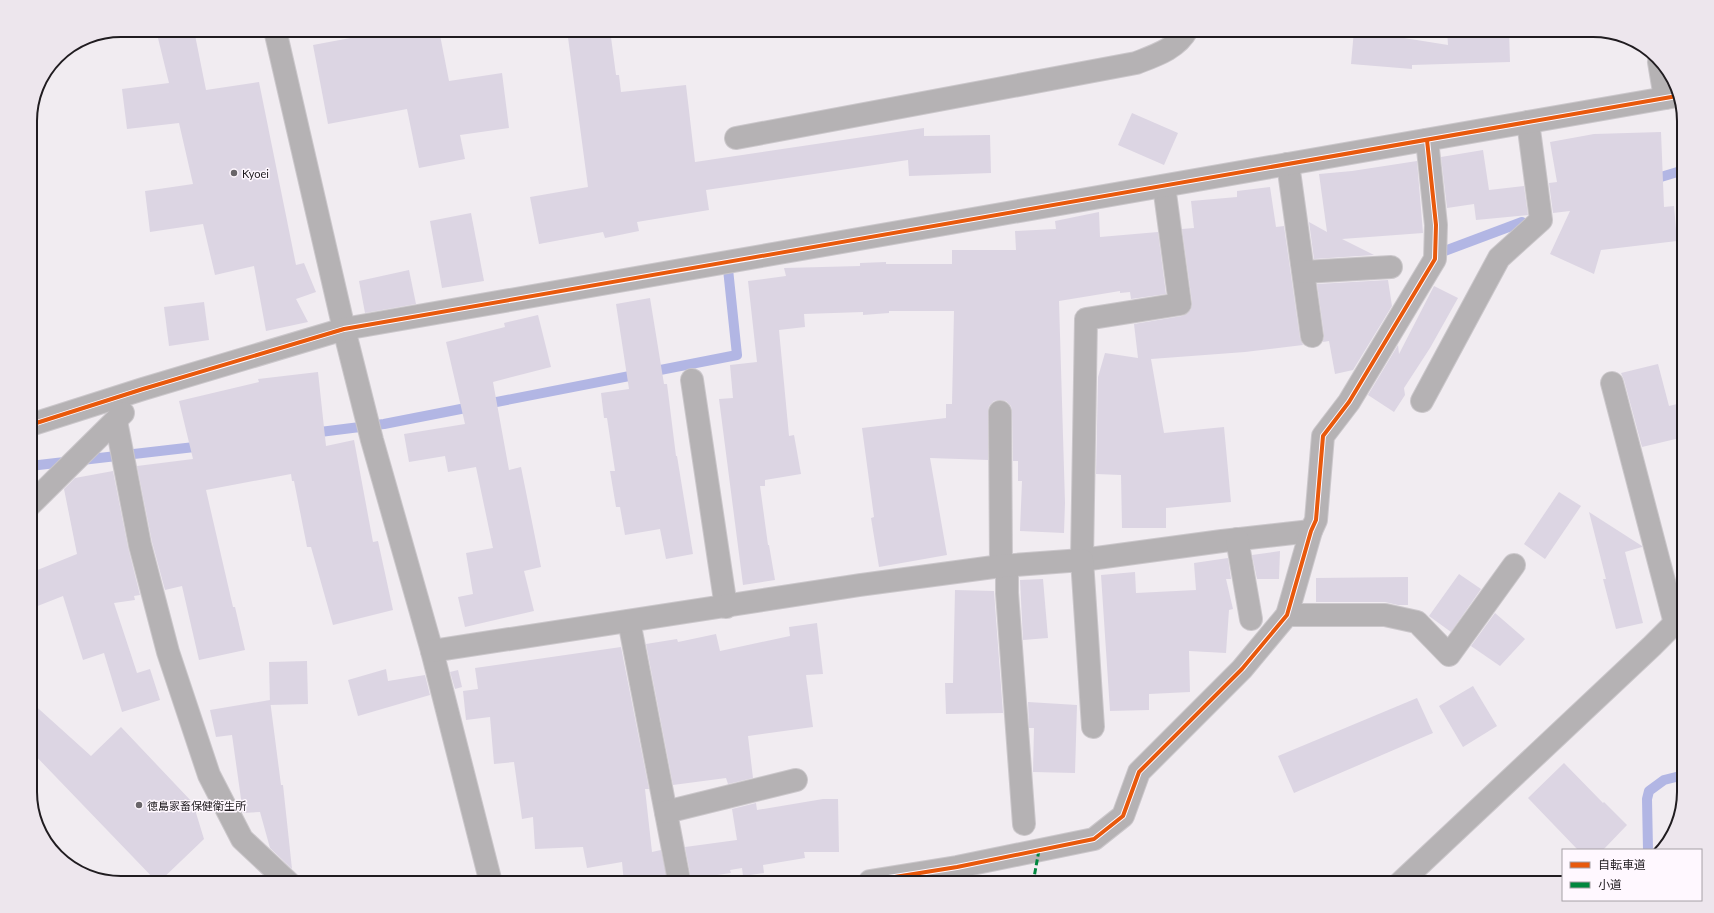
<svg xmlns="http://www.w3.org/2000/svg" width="1714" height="913" font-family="Lato,'Noto Sans JP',sans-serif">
	<rect width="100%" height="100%" fill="#f1ecf1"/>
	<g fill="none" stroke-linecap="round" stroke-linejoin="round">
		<!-- stream -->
		<g stroke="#b2b6e4" stroke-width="10">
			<polyline points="1651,180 1684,170"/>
			<polyline points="1442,252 1522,222"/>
			<polyline points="312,433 384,424 737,355 728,269"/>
			<polyline points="30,466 203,446"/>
			<polyline points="1648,850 1647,799 1649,791 1664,780 1684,775"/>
		</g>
	</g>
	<!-- building -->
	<g fill="#dcd5e3">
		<polygon points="156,30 194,30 206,90 259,82 296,265 304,263 316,292 296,299 308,322 266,331 254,266 215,275 203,224 150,232 145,191 193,184 179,123 127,129 122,89 169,83"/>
		<polygon points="393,30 439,30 449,81 502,73 509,128 460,135 465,159 419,168 407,109 328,124 313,45"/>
		<polygon points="567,30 610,30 616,75 619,75 621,92 686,85 695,162 924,128 924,136 990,135 991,173 909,176 908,160 706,190 709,210 637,222 639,231 605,238 603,232 539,244 530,197 588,187"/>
		<polygon points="1354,30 1448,45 1447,30 1509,30 1510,62 1412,65 1412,69 1351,64"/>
		<polygon points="1132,113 1178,133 1164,165 1118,145"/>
		<polygon points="1661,132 1664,207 1674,206 1677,241 1601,250 1594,274 1550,254 1570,211 1553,213 1549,183 1557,182 1550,142 1594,134"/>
		<polygon points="1483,150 1489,190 1524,186 1528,215 1476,220 1474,204 1447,208 1441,157"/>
		<polygon points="1417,161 1423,233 1342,239 1374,255 1314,259 1309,222 1327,232 1319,174 1352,171"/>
		<polygon points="1270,187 1276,227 1284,226 1300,338 1303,345 1245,352 1151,359 1164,433 1224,427 1231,502 1166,508 1166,528 1122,528 1121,475 1096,474 1098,377 1105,353 1138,358 1134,324 1182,316 1187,314 1191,309 1192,302 1182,229 1194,228 1191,201 1237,197 1237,191"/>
		<polygon points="1099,212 1100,237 1158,232 1166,294 1131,299 1130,292 1120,293 1120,291 1059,301 1065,503 1064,533 1020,531 1022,481 1018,481 1018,461 1013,461 1012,412 1011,406 1006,401 1000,400 994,401 989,406 988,412 988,460 930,458 947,555 879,567 871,518 874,517 862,428 946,418 946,404 952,404 954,311 889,311 889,313 863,315 863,312 804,314 805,327 779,330 789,436 794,435 801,474 765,480 765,486 760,486 768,545 769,545 775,580 743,585 719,399 733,398 730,365 757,362 748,281 786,276 784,268 860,266 860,263 886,262 886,264 952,264 952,250 1016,250 1015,231 1056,229 1055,221"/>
		<polygon points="471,213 484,281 442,288 430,221"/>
		<polygon points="409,270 416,304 365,313 359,281"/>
		<polygon points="1388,280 1392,306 1353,370 1335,374 1329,341 1323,342 1324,334 1317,284"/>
		<polygon points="1434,286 1458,298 1430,348 1404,388 1405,395 1394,412 1368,395 1398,345 1399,354"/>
		<polygon points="650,298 664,384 667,384 676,456 677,456 693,554 666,559 660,529 625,535 620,507 616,507 610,471 615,471 607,418 604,418 601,393 629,389 616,304"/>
		<polygon points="204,302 209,340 169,346 164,307"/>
		<polygon points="538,315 551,367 493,382 509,470 521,467 541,567 524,571 534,611 465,627 458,597 473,594 466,553 493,548 476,467 448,472 445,456 409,462 404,434 465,424 446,342 505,327 504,323"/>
		<polygon points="1658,364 1669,406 1677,404 1684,437 1642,447 1624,380 1621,373"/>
		<polygon points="318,372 326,446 354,440 373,542 378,541 393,610 333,625 311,547 307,547 294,481 292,481 291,474 206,490 233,607 235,607 245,650 199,660 182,586 165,590 152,542 137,466 193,459 179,401 259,382 258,379"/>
		<polygon points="113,471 128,547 140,595 134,596 135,600 114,603 137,673 150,669 160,700 122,712 104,653 83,660 63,596 30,609 30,573 77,554 64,489 75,478"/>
		<polygon points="1559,492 1581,506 1545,559 1524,544"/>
		<polygon points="1589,512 1642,546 1642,547 1625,552 1643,623 1616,629 1603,579 1606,579"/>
		<polygon points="1280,551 1279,579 1257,579 1252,555"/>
		<polygon points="1228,558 1231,579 1226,579 1233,609 1229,610 1226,653 1189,651 1190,692 1149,694 1149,710 1110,711 1101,575 1135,572 1136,593 1196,590 1194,563"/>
		<polygon points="1459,574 1481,589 1451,632 1429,616"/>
		<polygon points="1408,577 1408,605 1398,605 1385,602 1316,602 1316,578"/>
		<polygon points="1043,579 1048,638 1023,640 1020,580"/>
		<polygon points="955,590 994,591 1003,713 946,714 945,683 953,683"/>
		<polygon points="1495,613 1525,639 1500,666 1471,646"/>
		<polygon points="817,623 823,674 806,675 813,727 748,736 753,778 728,784 726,778 673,785 646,644 677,639 678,642 716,634 720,651 790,636 789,627"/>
		<polygon points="621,647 649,789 645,789 652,852 661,850 668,882 624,883 622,862 587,868 583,847 535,849 533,817 522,819 514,762 494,764 490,717 466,720 463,691 478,689 475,668"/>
		<polygon points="307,661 308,704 270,705 269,662"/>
		<polygon points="386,669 388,681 425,675 430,695 358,716 348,680"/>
		<polygon points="458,670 462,687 455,689 450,672"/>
		<polygon points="1473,686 1497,726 1463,747 1439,706"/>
		<polygon points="1417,698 1433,733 1294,793 1278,756"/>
		<polygon points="270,700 281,785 283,785 292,869 270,848 260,812 243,813 232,735 216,737 210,710"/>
		<polygon points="30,701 91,756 121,727 193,803 204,839 158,883 30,750"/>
		<polygon points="1028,702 1077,705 1075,773 1033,772 1034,728 1029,728"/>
		<polygon points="1564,763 1603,803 1604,802 1627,825 1603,850 1578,850 1528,798"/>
		<polygon points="823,799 838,799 839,852 804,852 805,858 763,865 764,873 743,876 742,868 730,870 731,873 690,879 690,873 685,847 737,840 732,809 756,803 757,810"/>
	</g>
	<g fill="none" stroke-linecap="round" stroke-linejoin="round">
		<!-- minor casing -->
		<g stroke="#cbc7cb" stroke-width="24">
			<g id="minor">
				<polyline points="275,30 344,329 372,440 432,651 491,883"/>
				<polyline points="1659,62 1665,98"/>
				<path d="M736,138L1136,63C1154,56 1177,49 1187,30"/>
				<polyline points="1288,164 1312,336"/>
				<polyline points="1164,186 1180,304 1086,319 1082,560 1222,541 1311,531"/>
				<polyline points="1304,272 1391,267"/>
				<polyline points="692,380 726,607"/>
				<polyline points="1612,383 1675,623"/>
				<polyline points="1422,401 1499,258 1541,220 1528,122"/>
				<polyline points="1000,412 1001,566"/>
				<polyline points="116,421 140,545 168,652 209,775 242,839 289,883"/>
				<polyline points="30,425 143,389 344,329 1677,96"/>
				<polyline points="30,505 123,413"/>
				<polyline points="1237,539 1251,619"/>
				<polyline points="1007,566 1007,593 1024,824"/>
				<polyline points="1287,615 1385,615 1417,622 1449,655 1514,565"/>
				<polyline points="629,621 678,875"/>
				<polyline points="432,651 860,585 1001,566 1082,560 1093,727"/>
				<polyline points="666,812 796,780"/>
				<polyline points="870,881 957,867 1094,839 1123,816 1139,772 1242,669 1287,615 1311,531 1316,520 1323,436 1349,402 1435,259 1436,225 1427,140"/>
				<polyline points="1400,883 1652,646 1675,623 1684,618"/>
			</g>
		</g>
		<!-- minor -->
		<use href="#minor" stroke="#b5b2b4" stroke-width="22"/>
		<!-- quiet -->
		<polyline stroke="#00873e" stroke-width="3" stroke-dasharray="6 3" stroke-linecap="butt" points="1033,883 1039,850"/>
		<!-- cycleway casing -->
		<g stroke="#fff8ff" stroke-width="6">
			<g id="cycleway">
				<polyline points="30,425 143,389 344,329 1677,96"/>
				<polyline points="870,881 957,867 1094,839 1123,816 1139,772 1242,669 1287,615 1311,531 1316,520 1323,436 1349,402 1435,259 1436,225 1427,140"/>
			</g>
		</g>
		<!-- cycleway -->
		<use href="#cycleway" stroke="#e8590c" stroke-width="4"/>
	</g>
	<!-- markers -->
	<g fill="#696569" stroke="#fff8ff" stroke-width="1.5">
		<circle cx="234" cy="173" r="4"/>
		<circle cx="139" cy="805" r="4"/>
	</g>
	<g text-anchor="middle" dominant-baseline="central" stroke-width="3" stroke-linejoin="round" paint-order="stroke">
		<!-- poi labels -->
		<g font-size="11" fill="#201c20" stroke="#fff8ff" text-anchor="start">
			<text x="242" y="173">Kyoei</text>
			<text x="147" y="805">徳島家畜保健衛生所</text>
		</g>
	</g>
	<!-- crop -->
	<path d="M0 0H1714V913H0ZM121 37H1593A84 84 0 0 1 1677 121V792A84 84 0 0 1 1593 876H121A84 84 0 0 1 37 792V121A84 84 0 0 1 121 37Z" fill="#ede6ed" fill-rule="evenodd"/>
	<path fill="none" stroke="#201c20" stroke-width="2" d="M121 37H1593A84 84 0 0 1 1677 121V792A84 84 0 0 1 1593 876H121A84 84 0 0 1 37 792V121A84 84 0 0 1 121 37Z"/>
	<!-- legend -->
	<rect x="1562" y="849" width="140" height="52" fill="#fff8ff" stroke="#a6a0a6"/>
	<rect x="1570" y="862" width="20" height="6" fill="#e8590c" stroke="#a6a0a6"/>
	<text x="1598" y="869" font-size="12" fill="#201c20">自転車道</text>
	<rect x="1570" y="882" width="20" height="6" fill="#00873e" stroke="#a6a0a6"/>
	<text x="1598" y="889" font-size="12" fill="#201c20">小道</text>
</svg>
